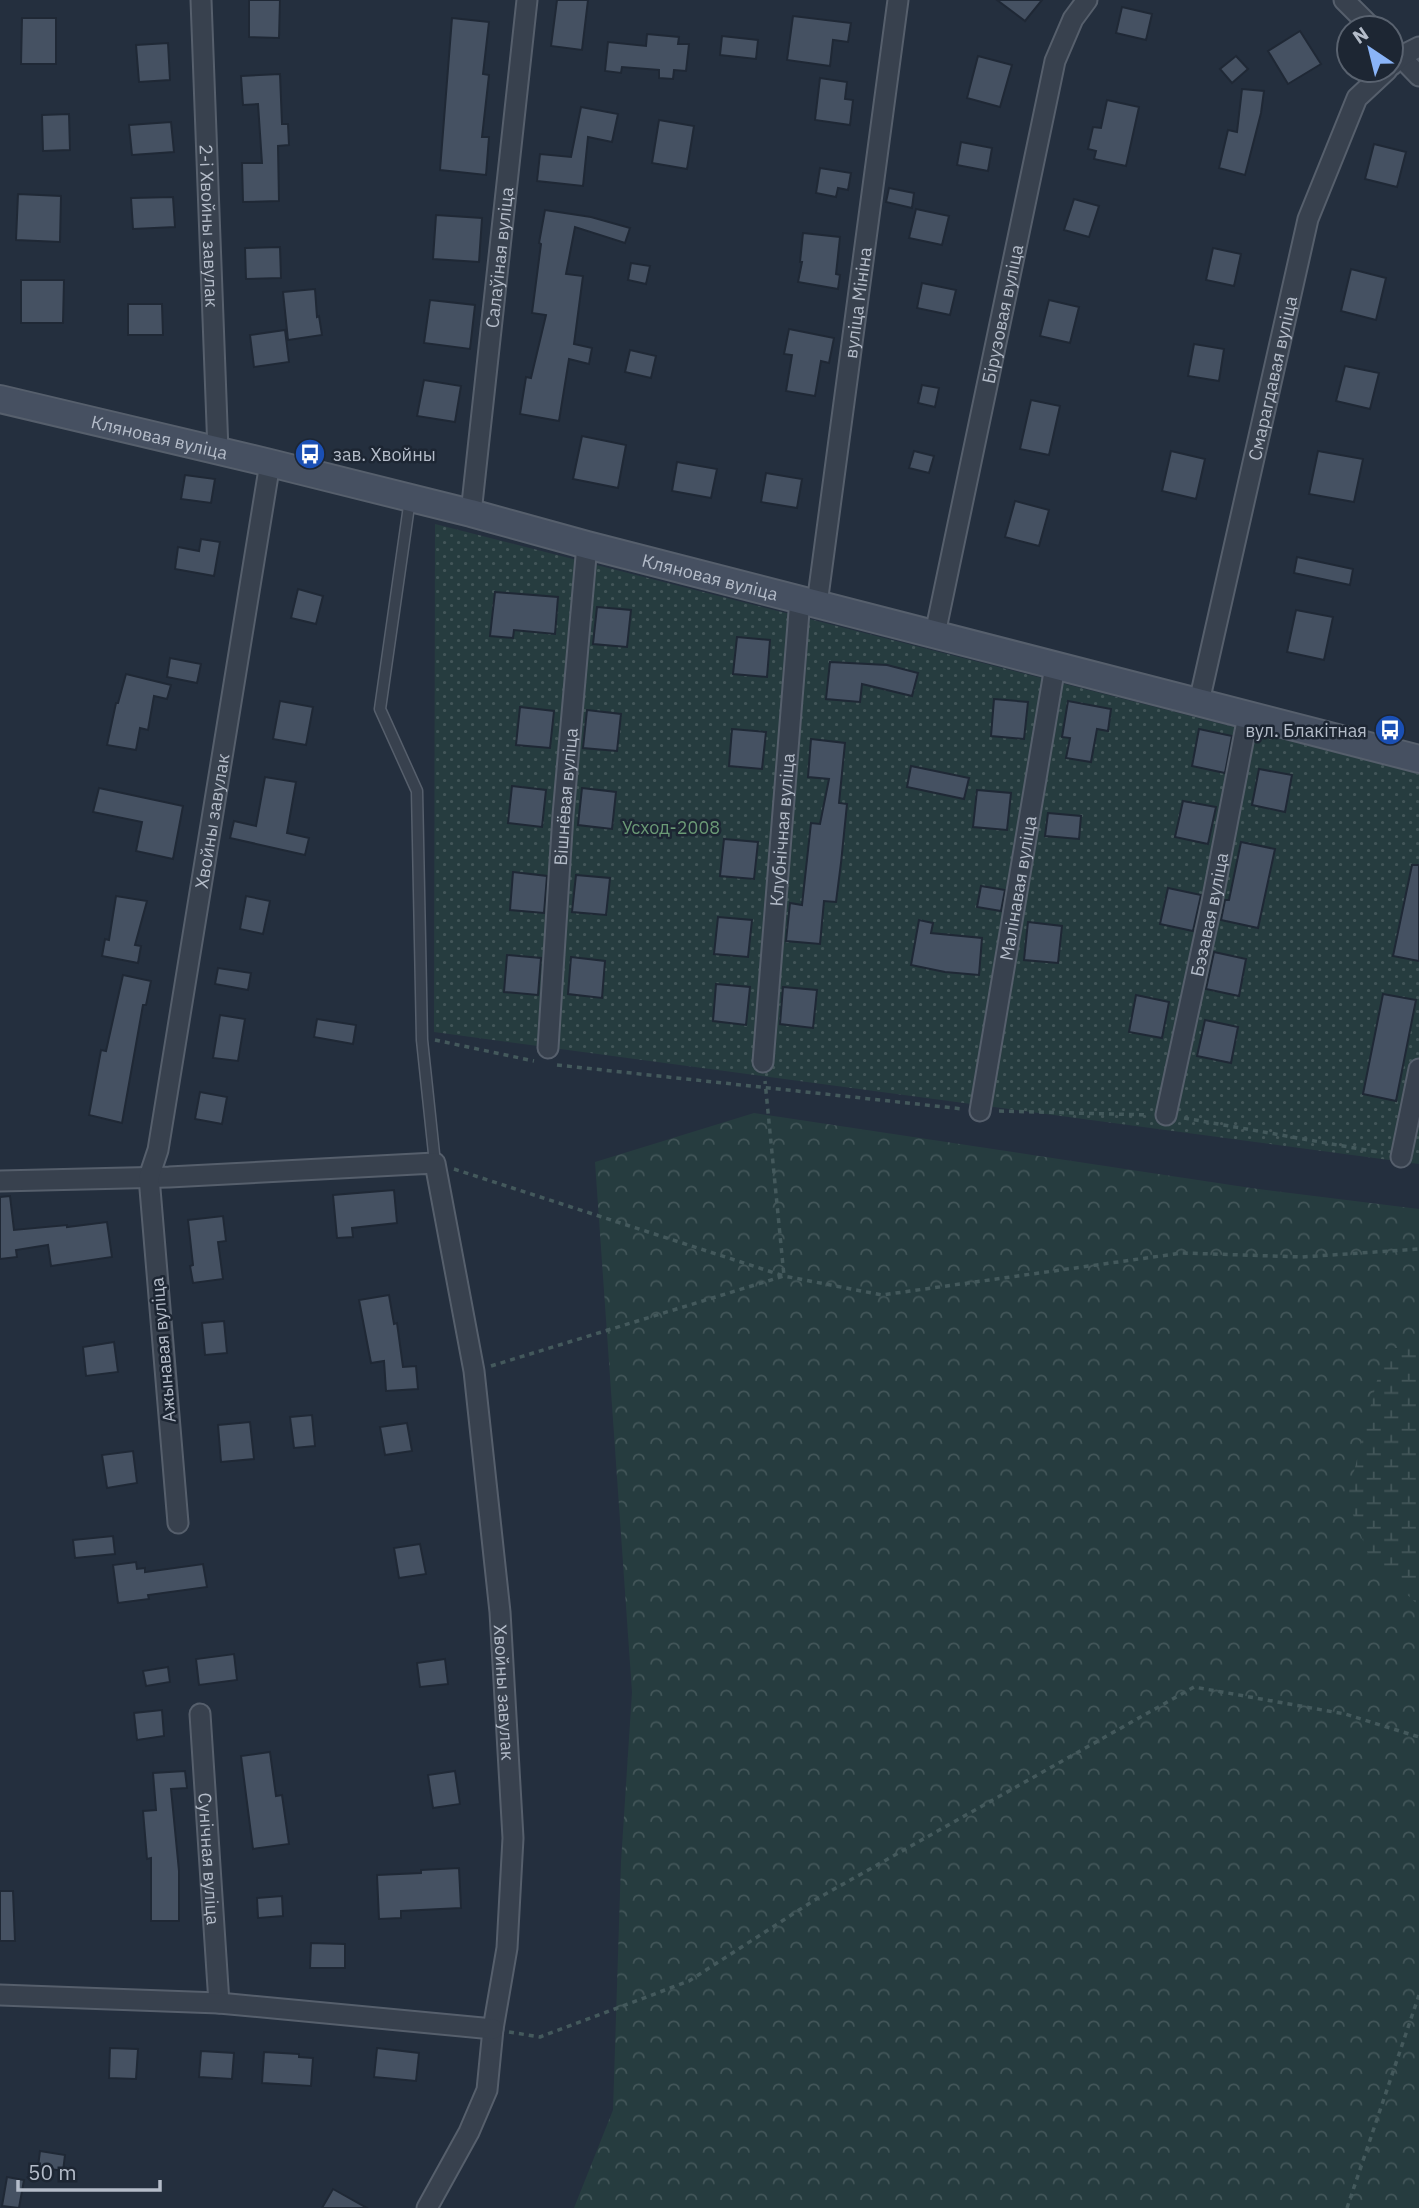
<svg xmlns="http://www.w3.org/2000/svg" width="1419" height="2208" font-family="'IBM Plex Sans',sans-serif">
	<defs>
		<pattern id="forest-crowns" width="20" height="18" patternUnits="userSpaceOnUse" patternTransform="scale(1.75)"><rect width="20" height="18" fill="#263c3f"/><path d="M2 6a3 3 0 1 1 6 0M12 15a3 3 0 1 1 6 0" fill="none" stroke="#435659"/></pattern>
		<pattern id="wetland-marsh" width="20" height="14" patternUnits="userSpaceOnUse" patternTransform="scale(1.75)"><rect width="20" height="14" fill="#263c3f"/><path d="M1 5h8M5 5V1M11 12h8M15 12V8" fill="none" stroke="#435659"/></pattern>
		<pattern id="garden-dots" width="8" height="8" patternUnits="userSpaceOnUse" patternTransform="scale(1.75)"><rect width="8" height="8" fill="#263c3f"/><path d="M2 2h.1M6 6h.1" fill="none" stroke="#435659" stroke-width="1.8" stroke-linecap="round"/></pattern>
	</defs>
	<rect width="100%" height="100%" fill="#242f3e"/>
	<!-- forest -->
	<polygon fill="url(#forest-crowns)" points="754,1113 1251,1188 1419,1209 1419,2208 574,2208 613,2110 621,1862 632,1692 595,1162"/>
	<!-- wetland -->
	<polygon fill="url(#wetland-marsh)" points="1419,1346 1419,1606 1370,1559 1347,1499 1385,1349"/>
	<!-- garden -->
	<polygon fill="url(#garden-dots)" points="435,524 1419,774 1419,1164 434,1032"/>
	<!-- building -->
	<g fill="#455162" stroke="#1f2835" stroke-width="2">
		<polygon points="249,0 280,0 279,38 249,37"/>
		<polygon points="557,0 588,0 582,50 551,46"/>
		<polygon points="997,0 1042,0 1025,21"/>
		<polygon points="1122,7 1152,14 1146,40 1116,33"/>
		<polygon points="793,16 851,23 848,42 833,40 830,66 787,60"/>
		<polygon points="22,18 56,18 56,64 21,64"/>
		<polygon points="452,18 489,22 483,74 489,75 482,137 489,137 486,175 440,170"/>
		<polygon points="1300,31 1321,64 1288,84 1268,51"/>
		<polygon points="647,34 679,37 678,44 689,44 686,71 674,70 673,79 659,78 659,70 622,67 621,73 605,71 608,42 646,46"/>
		<polygon points="722,36 758,40 756,59 720,55"/>
		<polygon points="168,43 170,80 139,82 136,45"/>
		<polygon points="978,56 1012,65 1000,107 967,98"/>
		<polygon points="1236,56 1248,69 1232,83 1220,69"/>
		<polygon points="280,74 282,124 288,124 289,145 278,146 279,201 243,202 242,163 262,163 258,104 243,105 241,76"/>
		<polygon points="820,78 847,82 845,99 853,100 850,125 815,120"/>
		<polygon points="1242,89 1264,91 1261,113 1245,175 1219,168 1228,130 1237,132"/>
		<polygon points="1107,100 1139,107 1126,166 1094,159 1096,151 1088,149 1093,127 1101,128"/>
		<polygon points="581,107 618,114 612,142 588,137 583,186 537,181 540,154 571,157"/>
		<polygon points="69,114 70,150 43,151 42,115"/>
		<polygon points="659,120 694,126 687,169 652,163"/>
		<polygon points="171,122 174,152 132,155 129,125"/>
		<polygon points="961,142 992,148 988,171 957,165"/>
		<polygon points="1374,144 1406,152 1397,187 1365,179"/>
		<polygon points="820,168 851,173 848,190 838,188 836,197 816,193"/>
		<polygon points="889,188 914,193 912,208 886,202"/>
		<polygon points="18,194 61,196 60,242 16,240"/>
		<polygon points="173,197 175,227 133,229 131,198"/>
		<polygon points="1074,199 1099,206 1089,237 1064,230"/>
		<polygon points="916,209 949,216 942,245 909,238"/>
		<polygon points="545,210 591,217 630,228 625,243 575,227 566,274 583,276 574,344 592,348 589,364 569,359 559,421 520,414 526,377 531,378 546,315 532,313 541,244 539,243"/>
		<polygon points="436,215 482,218 479,262 433,259"/>
		<polygon points="803,233 840,237 836,274 840,275 838,289 798,282 802,262 800,262"/>
		<polygon points="280,247 281,278 246,279 245,248"/>
		<polygon points="1213,248 1241,254 1234,286 1206,280"/>
		<polygon points="631,263 650,266 646,284 628,280"/>
		<polygon points="1351,269 1386,278 1376,320 1341,311"/>
		<polygon points="21,280 64,280 63,323 21,323"/>
		<polygon points="922,283 956,290 950,315 917,308"/>
		<polygon points="315,289 317,317 319,316 322,335 288,340 283,292"/>
		<polygon points="430,300 475,305 470,349 424,343"/>
		<polygon points="1049,300 1079,307 1070,343 1040,336"/>
		<polygon points="128,304 162,304 163,335 128,335"/>
		<polygon points="789,329 834,338 829,363 821,361 815,396 786,391 792,355 784,354"/>
		<polygon points="285,330 289,362 254,367 250,335"/>
		<polygon points="1194,344 1224,349 1219,381 1188,376"/>
		<polygon points="630,350 656,356 651,378 625,372"/>
		<polygon points="1345,366 1379,373 1370,409 1336,401"/>
		<polygon points="424,380 461,386 455,422 417,416"/>
		<polygon points="922,385 939,388 935,407 918,403"/>
		<polygon points="1031,400 1060,406 1049,455 1020,449"/>
		<polygon points="582,436 626,445 618,488 573,479"/>
		<polygon points="914,451 934,456 929,473 909,468"/>
		<polygon points="1171,451 1205,459 1196,499 1162,491"/>
		<polygon points="1318,451 1363,459 1354,502 1309,494"/>
		<polygon points="677,462 717,469 711,498 672,491"/>
		<polygon points="766,473 802,479 797,508 761,502"/>
		<polygon points="185,475 215,479 211,503 181,499"/>
		<polygon points="1015,501 1049,510 1039,546 1005,537"/>
		<polygon points="201,539 220,542 214,576 175,569 178,547 199,551"/>
		<polygon points="1297,557 1353,569 1350,585 1294,573"/>
		<polygon points="298,589 323,596 316,624 291,618"/>
		<polygon points="495,592 558,597 555,634 514,630 513,638 490,636"/>
		<polygon points="597,607 631,610 627,647 593,644"/>
		<polygon points="1296,610 1333,617 1324,660 1287,652"/>
		<polygon points="737,637 770,640 767,677 733,674"/>
		<polygon points="170,658 201,664 197,683 167,677"/>
		<polygon points="830,662 887,665 918,673 912,696 862,684 860,702 826,699"/>
		<polygon points="126,674 171,685 167,699 154,696 148,730 140,728 136,750 107,745 116,703 118,703"/>
		<polygon points="994,699 1028,702 1024,739 991,736"/>
		<polygon points="280,701 313,707 306,745 273,739"/>
		<polygon points="1068,701 1111,709 1108,731 1097,729 1091,762 1066,758 1070,738 1062,737"/>
		<polygon points="520,707 554,711 550,748 516,745"/>
		<polygon points="587,710 621,714 617,751 583,748"/>
		<polygon points="732,729 766,732 762,769 729,766"/>
		<polygon points="1199,729 1232,736 1225,773 1192,766"/>
		<polygon points="811,739 845,743 839,803 847,804 841,863 836,902 824,901 820,944 786,941 790,903 802,905 811,823 820,824 829,779 808,777"/>
		<polygon points="911,766 969,778 964,799 907,787"/>
		<polygon points="1259,769 1292,775 1285,812 1252,805"/>
		<polygon points="265,777 296,782 287,833 309,838 305,855 230,838 234,821 256,826"/>
		<polygon points="512,786 546,790 542,827 508,823"/>
		<polygon points="99,788 183,806 173,859 136,851 142,822 93,812"/>
		<polygon points="582,788 616,792 612,829 578,825"/>
		<polygon points="977,790 1011,793 1007,830 973,827"/>
		<polygon points="1183,801 1216,807 1208,844 1175,837"/>
		<polygon points="1048,813 1081,816 1079,839 1045,836"/>
		<polygon points="724,839 758,842 754,879 720,876"/>
		<polygon points="1241,842 1275,849 1258,928 1221,920 1225,900 1229,900"/>
		<polygon points="1412,865 1419,865 1419,961 1393,956"/>
		<polygon points="513,872 547,876 544,913 510,910"/>
		<polygon points="576,875 610,878 606,915 572,912"/>
		<polygon points="981,886 1005,890 1001,911 977,907"/>
		<polygon points="1168,888 1201,895 1193,931 1160,924"/>
		<polygon points="116,896 147,901 135,945 141,946 138,963 102,956 105,939 109,940"/>
		<polygon points="246,896 270,901 263,934 240,929"/>
		<polygon points="718,917 752,920 748,957 714,954"/>
		<polygon points="919,920 933,923 931,933 982,938 979,975 945,972 911,965"/>
		<polygon points="1028,922 1062,926 1058,963 1024,960"/>
		<polygon points="1214,952 1246,959 1239,996 1206,989"/>
		<polygon points="507,955 541,958 538,995 504,992"/>
		<polygon points="571,957 605,961 602,998 568,994"/>
		<polygon points="218,968 251,973 248,990 215,984"/>
		<polygon points="123,975 151,981 146,1005 143,1005 122,1123 89,1115 101,1050 106,1051"/>
		<polygon points="716,984 750,987 746,1025 713,1021"/>
		<polygon points="783,987 817,990 813,1028 780,1024"/>
		<polygon points="1383,994 1416,1000 1396,1101 1363,1094"/>
		<polygon points="1136,995 1169,1002 1162,1038 1129,1032"/>
		<polygon points="220,1015 245,1019 238,1061 213,1058"/>
		<polygon points="317,1019 356,1025 353,1044 314,1037"/>
		<polygon points="1205,1020 1238,1027 1231,1063 1197,1056"/>
		<polygon points="200,1092 227,1097 222,1124 195,1119"/>
		<polygon points="394,1190 397,1223 352,1228 353,1237 337,1238 333,1195"/>
		<polygon points="10,1196 14,1230 67,1225 67,1227 107,1222 112,1257 51,1266 48,1245 16,1250 17,1257 0,1259 0,1197"/>
		<polygon points="223,1216 226,1241 218,1242 223,1279 193,1283 190,1266 193,1265 188,1220"/>
		<polygon points="389,1295 394,1324 397,1323 403,1367 416,1366 418,1389 386,1391 384,1361 371,1363 359,1300"/>
		<polygon points="224,1321 227,1353 205,1355 202,1323"/>
		<polygon points="114,1342 118,1372 86,1376 83,1347"/>
		<polygon points="312,1415 315,1446 294,1448 290,1417"/>
		<polygon points="250,1422 254,1459 221,1462 218,1425"/>
		<polygon points="407,1423 412,1451 385,1455 380,1427"/>
		<polygon points="133,1451 137,1483 107,1488 102,1455"/>
		<polygon points="113,1536 115,1554 75,1558 73,1540"/>
		<polygon points="420,1544 426,1574 399,1578 394,1548"/>
		<polygon points="136,1562 137,1569 145,1568 145,1572 203,1564 207,1587 148,1595 149,1599 118,1603 113,1565"/>
		<polygon points="234,1654 237,1680 199,1685 196,1659"/>
		<polygon points="445,1659 448,1684 420,1687 417,1663"/>
		<polygon points="168,1667 170,1682 146,1686 143,1671"/>
		<polygon points="162,1710 164,1736 137,1740 134,1713"/>
		<polygon points="270,1752 276,1796 282,1795 289,1844 253,1849 241,1756"/>
		<polygon points="185,1771 187,1788 171,1789 179,1871 179,1921 151,1921 151,1858 147,1859 143,1811 156,1810 153,1773"/>
		<polygon points="455,1771 460,1804 433,1808 428,1775"/>
		<polygon points="459,1868 461,1908 401,1911 401,1918 379,1919 377,1875 421,1873 421,1870"/>
		<polygon points="0,1891 13,1891 15,1941 0,1941"/>
		<polygon points="282,1896 283,1916 258,1918 257,1898"/>
		<polygon points="311,1943 345,1944 345,1968 310,1968"/>
		<polygon points="110,2048 138,2049 136,2079 109,2078"/>
		<polygon points="377,2048 419,2053 416,2081 374,2077"/>
		<polygon points="201,2051 234,2053 232,2079 199,2077"/>
		<polygon points="264,2052 299,2054 299,2057 313,2058 311,2086 262,2083"/>
		<polygon points="40,2151 65,2155 63,2171 38,2167"/>
		<polygon points="7,2177 24,2180 19,2208 2,2206"/>
		<polygon points="333,2189 367,2208 322,2208"/>
	</g>
	<g fill="none" stroke-linecap="round" stroke-linejoin="round">
		<!-- lane casing -->
		<g stroke="#565f6c" stroke-width="13">
			<polyline id="lane" points="410,499 380,709 417,791 422,1040 435,1163"/>
		</g>
		<!-- street casing -->
		<g stroke="#565f6c" stroke-width="23">
			<g id="street">
				<path id="s1" d="M201,0L218,451"/>
				<polyline points="1344,0 1372,28"/>
				<polyline points="1391,47 1419,76"/>
				<polyline points="1392,65 1401,56 1419,47"/>
				<path id="s2" d="M471,513L527,0"/>
				<path id="s3" d="M817,604L898,0"/>
				<path id="s4" d="M935,634L1055,61L1073,19L1087,0"/>
				<path id="s5" d="M1199,702L1308,219L1357,98L1387,70"/>
				<path id="s6" d="M548,1048L563,815L587,545"/>
				<path id="s7" d="M763,1062L800,599"/>
				<path id="s8" d="M980,1111L1055,666"/>
				<path id="s9" d="M1166,1115L1212,902L1248,716"/>
				<polyline points="1401,1157 1419,1069"/>
				<path id="s10" d="M0,1181L169,1177L435,1163L474,1371L500,1612L513,1838L507,1948L493,2029L487,2090L469,2132L427,2208"/>
				<path id="s11" d="M178,1523L149,1177L158,1150L270,463"/>
				<path id="s12" d="M200,1714L219,2003"/>
				<polyline points="0,1995 219,2003 493,2029"/>
			</g>
		</g>
		<!-- secondary casing -->
		<g stroke="#565f6c" stroke-width="30">
			<g id="secondary">
				<path id="s13" d="M0,399L270,463L471,513L587,545L1419,759"/>
			</g>
		</g>
		<!-- path -->
		<g stroke="#44595c" stroke-width="3.5" stroke-dasharray="5 5" stroke-linecap="butt">
			<polyline points="435,1040 534,1061"/>
			<polyline points="557,1065 963,1109"/>
			<polyline points="999,1111 1149,1115"/>
			<polyline points="1184,1118 1383,1153"/>
			<polyline points="454,1169 784,1276 765,1081"/>
			<polyline points="491,1366 784,1276 882,1295 1182,1253 1302,1257 1419,1249"/>
			<polyline points="509,2032 540,2037 689,1981 813,1901 1194,1687 1345,1714 1419,1737"/>
			<polyline points="1347,2208 1419,1995"/>
		</g>
		<!-- lane -->
		<use href="#lane" stroke="#38414e" stroke-width="10"/>
		<!-- street -->
		<use href="#street" stroke="#38414e" stroke-width="19"/>
		<!-- secondary -->
		<use href="#secondary" stroke="#465061" stroke-width="26"/>
	</g>
	<!-- icons -->
	<defs>
		<g id="bus-disc" transform="scale(1.575)"><circle r="9.5" fill="#1a4fb4" stroke="#1d2633"/><path d="M-5-6H5V4H4V6H2V4H-2V6H-4V4H-5ZM-3.5-4V0h7V-4ZM-3.5 1.2v1.5H-2V1.2ZM2 1.2v1.5H3.5V1.2Z" fill="#fff"/></g>
	</defs>
	<g fill-rule="evenodd">
		<use href="#bus-disc" x="310" y="454"/>
		<use href="#bus-disc" x="1390" y="730"/>
	</g>
	<g text-anchor="middle" dominant-baseline="central" stroke-width="5" stroke-linejoin="round" paint-order="stroke">
		<!-- street labels -->
		<g font-size="18" fill="#b4bcc9" stroke="#1d2633">
			<text stroke="none"><textPath href="#s1" startOffset="226">2-і Хвойны завулак</textPath></text>
			<text stroke="none"><textPath href="#s2" startOffset="257">Салаўіная вуліца</textPath></text>
			<text stroke="none"><textPath href="#s3" startOffset="304">вуліца Мініна</textPath></text>
			<text stroke="none"><textPath href="#s4" startOffset="327">Бірузовая вуліца</textPath></text>
			<text stroke="none"><textPath href="#s5" startOffset="332">Смарагдавая вуліца</textPath></text>
			<text stroke="none"><textPath href="#s13" startOffset="164">Кляновая вуліца</textPath></text>
			<text stroke="none"><textPath href="#s13" startOffset="732">Кляновая вуліца</textPath></text>
			<text stroke="none"><textPath href="#s6" startOffset="252">Вішнёвая вуліца</textPath></text>
			<text stroke="none"><textPath href="#s11" startOffset="709">Хвойны завулак</textPath></text>
			<text stroke="none"><textPath href="#s7" startOffset="233">Клубнічная вуліца</textPath></text>
			<text stroke="none"><textPath href="#s8" startOffset="226">Малінавая вуліца</textPath></text>
			<text stroke="none"><textPath href="#s9" startOffset="205">Бэзавая вуліца</textPath></text>
			<text transform="translate(163 1350) rotate(-95)">Ажынавая вуліца</text>
			<text stroke="none"><textPath href="#s10" startOffset="970">Хвойны завулак</textPath></text>
			<text stroke="none"><textPath href="#s12" startOffset="145">Сунічная вуліца</textPath></text>
		</g>
		<!-- poi labels -->
		<g font-size="18" fill="#b4bcc9" stroke="#1d2633" text-anchor="start">
			<text x="333" y="454">зав. Хвойны</text>
			<text x="1367" y="730" text-anchor="end">вул. Блакітная</text>
		</g>
		<!-- park labels -->
		<g font-size="18" fill="#6b9a76" stroke="#1d2633">
			<text x="671" y="827">Усход-2008</text>
		</g>
	</g>
	<!-- north arrow -->
	<g transform="translate(1370 49) rotate(325)"><circle r="33" fill="#1d2633" stroke="#59626f" stroke-width="2"/>
	<path d="M0-5L12 26L0 18L-12 26Z" fill="#8ab4f8"/>
	<text y="-10" font-size="19" font-weight="bold" text-anchor="middle" fill="#b4bcc9">N</text>
	</g>
	<!-- scale -->
	<path d="M18 2180v10h142v-10" fill="none" stroke="#b4bcc9" stroke-width="3.5"/>
	<text x="28" y="2180" font-size="21" fill="#b4bcc9" stroke="#1d2633" stroke-width="5" paint-order="stroke">50 m</text>
</svg>
